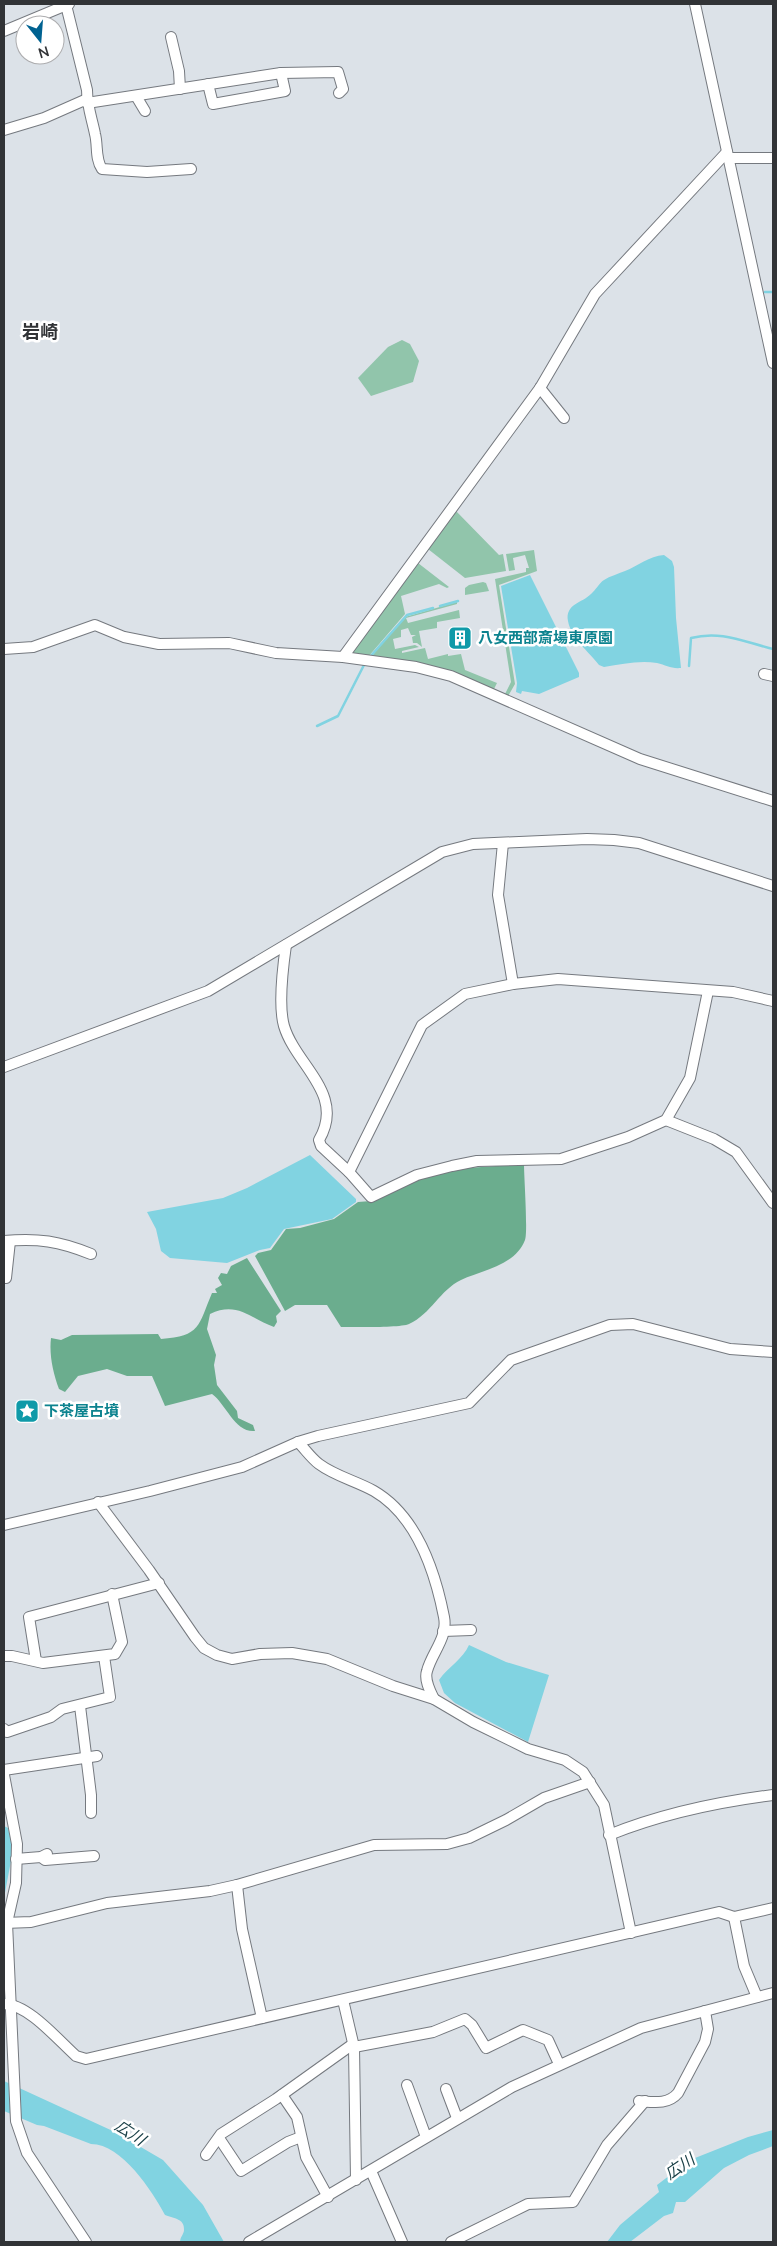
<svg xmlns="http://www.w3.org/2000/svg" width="777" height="2246" font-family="'Nunito Sans','Noto Sans JP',sans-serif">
	<rect width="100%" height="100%" fill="#dce2e8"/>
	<!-- green -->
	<g fill="#91c5ab">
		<polygon points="402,340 410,344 419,361 413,382 371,396 358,378 388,347"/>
		<polygon points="456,511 499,555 503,554 506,571 465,578 428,549"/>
		<polygon points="534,550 537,571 499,585 515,684 507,698 504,696 511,682 495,579 526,572 526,568 529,568 525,555 513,558 515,570 509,571 506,554"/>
		<polygon points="418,563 449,587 447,588 439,584 401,596 405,614 368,657 353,655 351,652"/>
		<polygon points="483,582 486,583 489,591 465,595 465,588 469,585"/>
		<polygon points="457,602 457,604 406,618 408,623 459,610 460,618 437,622 437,628 419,631 422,647 417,643 413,643 412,637 416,635 411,635 408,628 401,630 401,637 393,639 395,649 415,645 419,647 402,651 402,653 425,648 428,659 448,654 448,656 461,654 465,670 497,683 493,691 370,658 405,617"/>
	</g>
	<!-- forest -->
	<g fill="#6bad8e">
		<path d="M524,1164C524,1177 528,1232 525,1240C515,1266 482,1270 461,1280C440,1290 431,1314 409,1324C400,1328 354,1327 341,1327L327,1305H295L285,1311L255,1256L258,1253L271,1250L286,1229L300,1228L334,1219L358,1202L371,1201L417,1178L453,1169Z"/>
		<path d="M247,1258L281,1311L276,1316L277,1322L274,1327C250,1318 237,1301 210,1314L207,1329L216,1355L214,1365L217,1385L237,1411L238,1418L253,1425L255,1431C235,1433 226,1404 212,1394L165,1406L152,1376H127L107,1369L78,1376L65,1392L59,1389C53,1373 49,1355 51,1338L61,1340L72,1335L158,1334L161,1339C201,1336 198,1326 212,1293H217L215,1289L222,1285L218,1278L221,1273L227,1274L231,1266Z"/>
	</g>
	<!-- water -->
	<g fill="#81d3e1">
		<path d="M664,555L672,561L674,567L676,618L681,668C671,669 666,665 657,663C640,660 622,664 604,667L599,665C589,652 571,638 568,621C565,604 582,603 591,594C596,590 599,583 604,580C610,576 618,574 625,571C638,566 649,556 664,555Z"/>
		<polygon points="530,575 579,673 579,677 539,694 522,691 521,694 516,692 517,683 501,586"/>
		<polygon points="310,1155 356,1199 356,1202 332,1219 284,1229 270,1248 260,1250 227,1263 170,1258 161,1251 156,1229 147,1212 223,1198 247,1188"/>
		<path d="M469,1645L506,1662L549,1675L528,1742L455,1703L444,1693L439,1680C448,1667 463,1659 469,1645Z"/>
		<polygon points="4,1826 8,1828 13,1850 4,1898"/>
		<path d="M4,2081L115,2132L163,2160L203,2205L224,2242H180C180,2237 184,2234 184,2230C185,2218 172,2218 165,2215C152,2191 122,2144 91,2144L44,2126L37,2125L4,2111Z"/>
		<polygon points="773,2130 773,2146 749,2155 724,2168 685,2202 676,2202 673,2213 664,2216 630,2242 607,2242 620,2225 659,2192 657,2185 690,2160 748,2137"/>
	</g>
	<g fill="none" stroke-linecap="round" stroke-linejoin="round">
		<!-- stream -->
		<g stroke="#81d3e1" stroke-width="2.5">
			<polyline points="765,292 773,292"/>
			<polyline points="440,606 458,601"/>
			<polyline points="369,658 407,615 433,608"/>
			<path d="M689,666L691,638C721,630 744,642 773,649"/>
			<polyline points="317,726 338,716 365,663"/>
		</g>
		<!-- minor casing -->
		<g stroke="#75797f" stroke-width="12">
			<g id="minor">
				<polyline points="695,4 773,363"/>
				<path d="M66,5L87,90C87,106 92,119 95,134C98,145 95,159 102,169L147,172L191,169"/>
				<polyline points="4,31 69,4"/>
				<polyline points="171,37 179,71 180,89"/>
				<polyline points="208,84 213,104 285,91 281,73"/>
				<polyline points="136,96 145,111"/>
				<polyline points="87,103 281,73 338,72 343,89 339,93"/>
				<polyline points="4,130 44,118 87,99"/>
				<polyline points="728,158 773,158"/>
				<polyline points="540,388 564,418"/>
				<polyline points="4,649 33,647 95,625 124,637 159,644 229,643 276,653 343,657 416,667 451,676 640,759 773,801"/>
				<polyline points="343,657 540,388 595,294 727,152"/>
				<polyline points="764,674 773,676"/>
				<polyline points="503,843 498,895 513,984"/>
				<path d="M286,945C283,966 278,1005 284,1026C296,1066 346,1094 319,1140L321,1146L349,1172L371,1197L417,1175L452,1166L477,1161L561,1159L628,1137L666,1120L690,1078L708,991"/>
				<polyline points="4,1067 208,991 442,852 473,844 587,839 614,840 639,843 773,886"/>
				<polyline points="666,1120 714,1139 736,1152 773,1203"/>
				<polyline points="349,1172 422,1025 465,994 513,984 558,979 733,992 773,1001"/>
				<path d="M4,1241C38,1238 59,1241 91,1254"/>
				<polyline points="6,1278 10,1241"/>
				<path d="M298,1442C305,1449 311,1458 319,1464C335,1476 356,1481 374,1491C417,1516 435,1571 444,1617C448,1638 432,1652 427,1671C424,1680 430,1691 434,1699"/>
				<polyline points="98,1502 149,1570 195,1637 204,1648 217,1655 232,1659 260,1654 292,1653 327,1659 393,1686 434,1699 473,1722 528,1749 565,1760 583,1772 604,1805 631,1933"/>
				<polyline points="4,1525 150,1491 242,1467 298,1442 318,1436 469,1403 511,1360 610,1325 633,1324 730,1349 773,1352"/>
				<polyline points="443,1631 471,1630"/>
				<polyline points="4,1656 12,1656 43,1663 115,1654 122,1642 112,1594"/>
				<polyline points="36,1661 29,1617 159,1583"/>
				<polyline points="80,1706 91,1795 91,1813"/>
				<polyline points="4,1729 7,1732 51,1717 62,1709 110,1697 104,1656"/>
				<polyline points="4,1770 97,1756"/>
				<polyline points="4,1775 17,1844 16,1883 7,1923 16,2121 27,2153 86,2242"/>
				<path d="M609,1835C661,1814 717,1802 773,1795"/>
				<polyline points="41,1857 45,1860 94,1856"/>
				<polyline points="16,1859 41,1857 47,1854"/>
				<polyline points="237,1885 242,1929 262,2018"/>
				<polyline points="734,1917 744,1966 757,1997"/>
				<polyline points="4,1923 31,1922 107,1903 210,1891 237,1885 374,1845 447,1844 469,1838 506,1820 544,1798 590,1782"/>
				<polyline points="343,2000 354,2047 356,2180"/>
				<path d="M4,2004C28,2004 58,2040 76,2056L86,2059L719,1912L734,1917L773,1908"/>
				<polyline points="354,2047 433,2032 465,2019 472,2025 486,2048 523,2030 548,2040 559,2064"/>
				<polyline points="407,2085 426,2137"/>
				<polyline points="446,2089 457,2118"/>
				<polyline points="282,2095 297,2117 306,2157 328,2197"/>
				<path d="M639,2101C653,2102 668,2105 678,2093L705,2042L708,2029L705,2011"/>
				<polyline points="219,2138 241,2171 288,2142 301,2137"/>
				<polyline points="206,2155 221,2134 276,2099 353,2044"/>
				<polyline points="371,2171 402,2242"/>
				<polyline points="249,2242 512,2087 641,2028 773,1993"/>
				<polyline points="451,2242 528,2204 573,2202 607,2145 645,2101"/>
			</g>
		</g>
		<!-- minor -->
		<use href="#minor" stroke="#fff" stroke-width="10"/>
	</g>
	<!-- icons -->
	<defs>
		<g id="building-square" transform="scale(1.25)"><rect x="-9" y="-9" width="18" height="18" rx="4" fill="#0f9aa8" stroke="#fff"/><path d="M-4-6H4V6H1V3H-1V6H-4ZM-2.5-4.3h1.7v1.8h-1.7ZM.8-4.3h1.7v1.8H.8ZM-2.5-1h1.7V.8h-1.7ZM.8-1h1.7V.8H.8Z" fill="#fff"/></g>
		<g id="sight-square" transform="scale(1.25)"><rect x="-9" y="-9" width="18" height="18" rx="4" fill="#0f9aa8" stroke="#fff"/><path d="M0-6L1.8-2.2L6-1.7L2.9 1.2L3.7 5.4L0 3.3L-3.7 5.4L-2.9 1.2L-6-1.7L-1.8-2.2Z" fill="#fff"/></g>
	</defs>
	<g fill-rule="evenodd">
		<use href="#building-square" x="460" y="638"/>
		<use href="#sight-square" x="27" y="1411"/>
	</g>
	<g text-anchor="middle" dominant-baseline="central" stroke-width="5" stroke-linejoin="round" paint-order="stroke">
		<!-- culture labels -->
		<g font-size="15" font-weight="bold" fill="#0d838f" stroke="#fff" text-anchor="start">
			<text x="478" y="638">八女西部斎場東原園</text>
			<text x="44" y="1411">下茶屋古墳</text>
		</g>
		<!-- water labels -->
		<g font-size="16" font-style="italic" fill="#1b4148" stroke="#fff">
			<text transform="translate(130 2133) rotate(33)">広川</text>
			<text transform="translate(680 2167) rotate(-34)">広川</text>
		</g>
		<!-- quarter labels -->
		<g font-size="18" font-weight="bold" fill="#313336" stroke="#fff">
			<text x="40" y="332">岩崎</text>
		</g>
	</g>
	<!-- border -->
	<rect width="777" height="2246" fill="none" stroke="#313336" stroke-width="10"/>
	<!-- north arrow -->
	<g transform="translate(40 40) rotate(163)"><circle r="24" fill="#ffffff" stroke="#adadaf"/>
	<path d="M0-4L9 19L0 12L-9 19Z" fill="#006291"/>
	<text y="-8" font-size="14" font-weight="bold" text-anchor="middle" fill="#313336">N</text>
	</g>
</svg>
